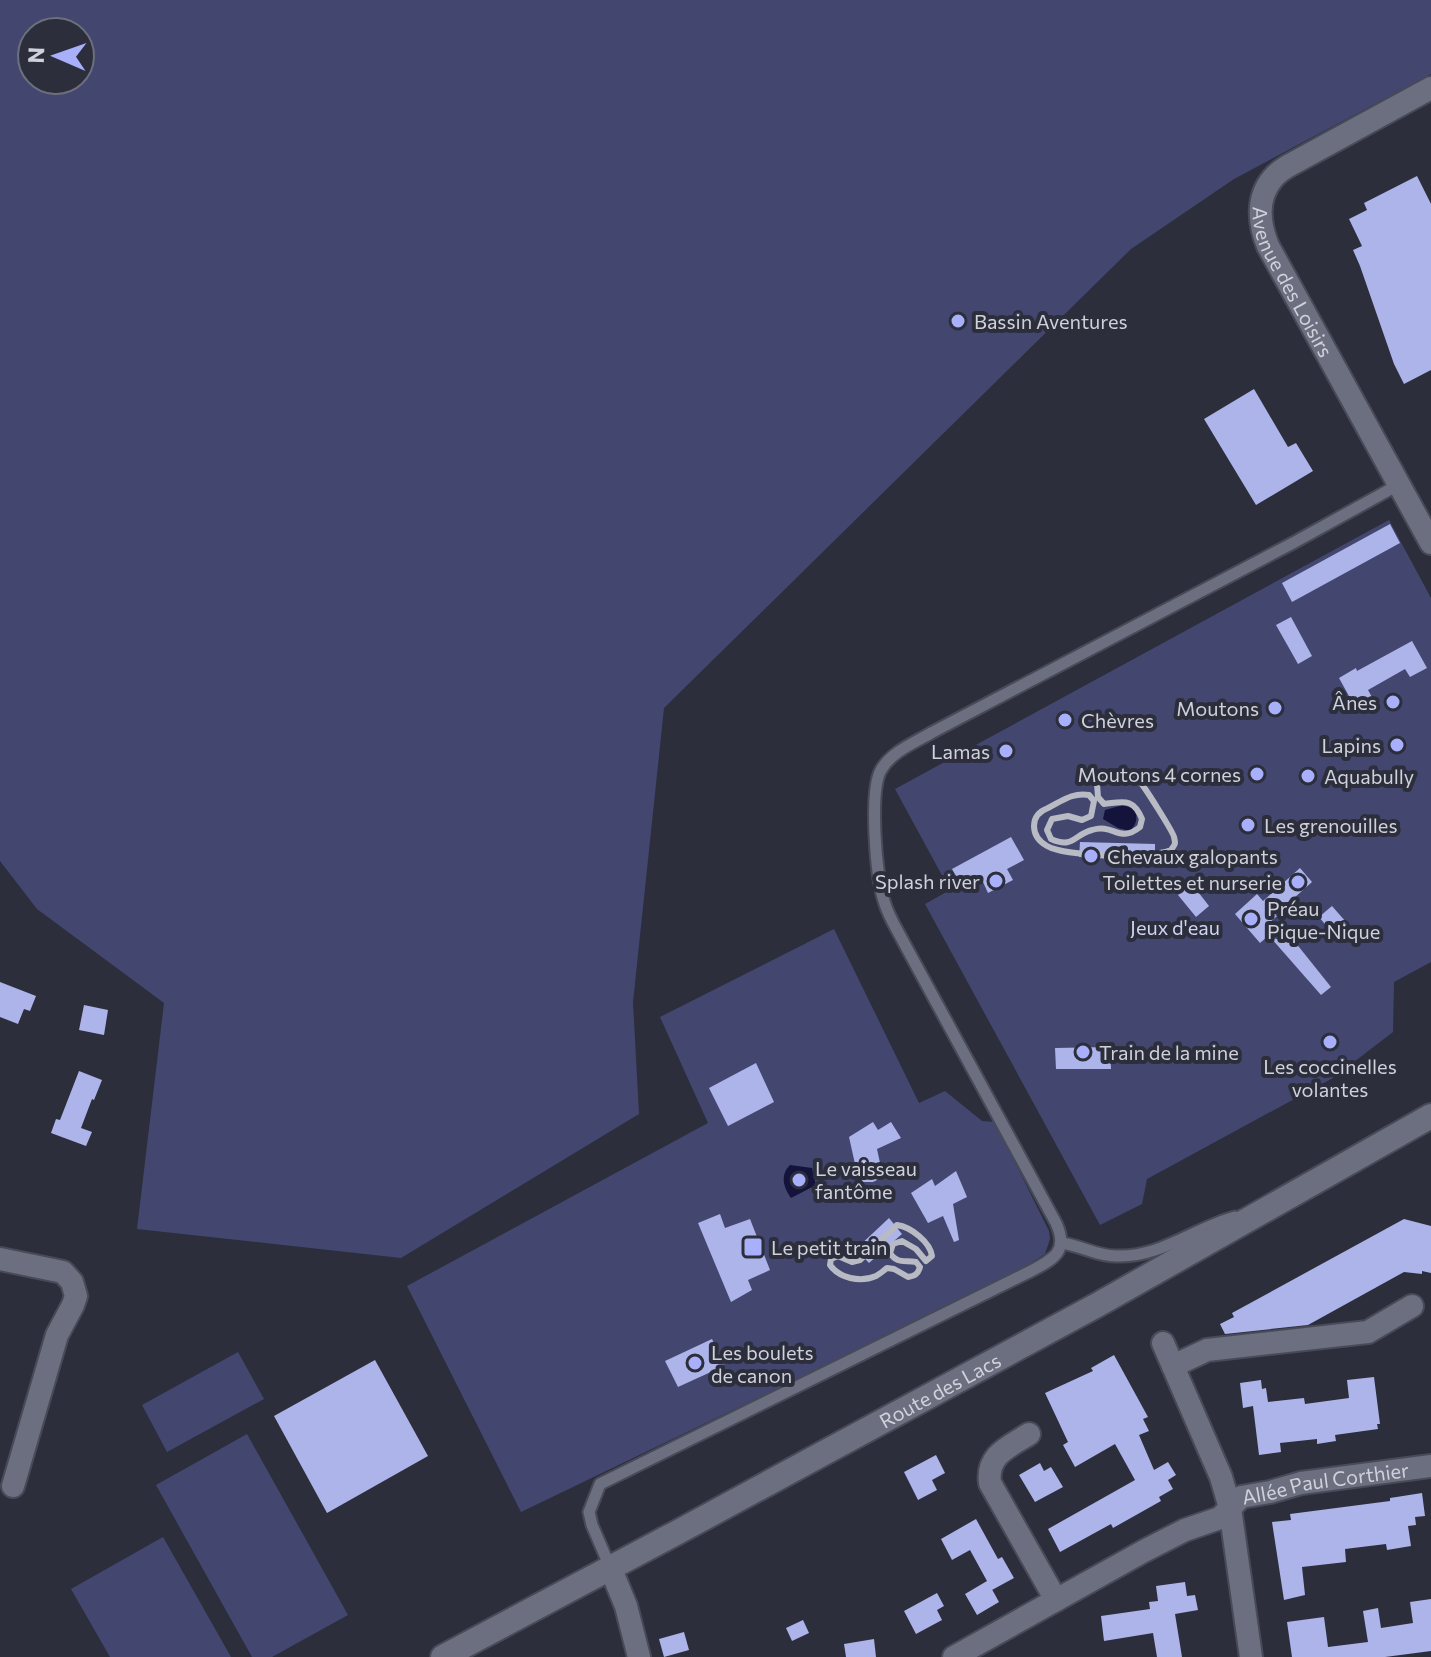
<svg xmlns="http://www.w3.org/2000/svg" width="1431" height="1657" font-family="Commissioner,sans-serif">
	<rect width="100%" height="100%" fill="#2c2e3c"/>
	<!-- green -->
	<g fill="#434770" fill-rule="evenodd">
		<path d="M0,0H1431V74L1234,179L1131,249L664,708L633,1002L639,1114L401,1258L137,1229L164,1003L37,909L0,861ZM32,32H80V80H32Z"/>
		<polygon points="1389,520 1431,598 1431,962 1394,982 1393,1032 1333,1078 1147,1179 1142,1204 1100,1225 925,904 950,890 895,789"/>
		<polygon points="834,929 919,1103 945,1091 982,1121 995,1122 1049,1231 1050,1239 1045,1254 1021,1269 920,1320 521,1512 407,1286 708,1123 660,1017"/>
		<polygon points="238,1352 264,1399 167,1452 142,1405"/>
		<polygon points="247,1434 348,1615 272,1657 252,1657 156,1485"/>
		<polygon points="163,1537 231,1657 110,1657 71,1589"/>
	</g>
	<!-- water -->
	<g fill="#14133c">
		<path d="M1123,805L1134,809C1138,817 1137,824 1130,831L1118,828L1103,819L1105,810Z"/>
		<path d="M790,1165L812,1168L816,1185L791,1198C783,1187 780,1175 790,1165Z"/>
	</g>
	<!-- building -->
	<g fill="#adb4ea">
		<polygon points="1417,176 1431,204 1431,370 1404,384 1394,364 1360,266 1353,250 1362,246 1349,219 1367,210 1364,203"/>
		<polygon points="1254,389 1288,447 1296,443 1313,471 1256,505 1204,419"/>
		<polygon points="1390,524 1400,543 1292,602 1282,583"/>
		<polygon points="1291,617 1312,656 1298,664 1276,625"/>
		<polygon points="1412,641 1427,668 1410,677 1405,669 1368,690 1373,699 1355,707 1339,678 1356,668 1357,671"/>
		<polygon points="1011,837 1024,860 1007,869 1013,880 988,893 983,882 965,891 952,869"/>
		<polygon points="1080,842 1155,844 1155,861 1079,857"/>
		<polygon points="1300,868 1312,882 1275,915 1277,916 1268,924 1274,931 1260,943 1235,914 1257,894 1263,901"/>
		<polygon points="1192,884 1209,906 1196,917 1178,895"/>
		<polygon points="1332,906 1346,922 1333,934 1319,917"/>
		<polygon points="1271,938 1295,942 1331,987 1321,995"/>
		<polygon points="0,982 36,996 30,1011 24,1009 18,1024 0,1017"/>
		<polygon points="84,1005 108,1010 104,1035 79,1030"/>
		<polygon points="1110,1047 1111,1069 1056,1069 1055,1048"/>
		<polygon points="756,1063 774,1102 728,1126 709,1088"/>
		<polygon points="79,1071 102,1080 94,1100 92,1099 81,1128 92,1132 86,1146 51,1133 56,1119 60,1120"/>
		<polygon points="873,1122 878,1130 891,1122 901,1138 877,1149 883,1177 873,1182 859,1182 849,1137"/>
		<polygon points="956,1171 967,1197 953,1204 959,1240 954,1242 943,1216 928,1223 911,1193 932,1179 935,1186"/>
		<polygon points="720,1214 725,1228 750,1219 770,1270 748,1280 752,1290 731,1302 698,1223"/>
		<polygon points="889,1218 902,1234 869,1263 856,1249"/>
		<polygon points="1404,1219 1431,1226 1431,1273 1422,1271 1422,1274 1404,1272 1308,1325 1225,1334 1220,1324 1234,1317 1232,1313"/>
		<polygon points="712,1339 724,1366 678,1387 665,1361"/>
		<polygon points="1114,1355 1148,1417 1143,1419 1149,1431 1139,1435 1154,1470 1168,1462 1176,1475 1168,1480 1173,1489 1159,1497 1161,1501 1113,1528 1111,1524 1060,1552 1048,1529 1135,1480 1115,1444 1075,1467 1063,1445 1068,1442 1045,1393 1093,1371 1091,1368"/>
		<polygon points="375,1360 428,1456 327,1513 274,1416"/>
		<polygon points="1374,1377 1380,1424 1377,1424 1378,1429 1335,1435 1336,1441 1317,1444 1317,1439 1280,1443 1281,1452 1259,1455 1253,1406 1243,1408 1240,1383 1261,1380 1262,1389 1266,1388 1268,1402 1304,1398 1305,1404 1349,1398 1347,1380"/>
		<polygon points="936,1455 945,1473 932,1480 937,1490 918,1500 904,1472"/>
		<polygon points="1040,1463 1044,1471 1051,1467 1063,1487 1035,1502 1019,1475"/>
		<polygon points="1422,1493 1425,1516 1415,1517 1416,1525 1408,1526 1411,1546 1387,1550 1386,1544 1345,1549 1346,1562 1302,1567 1305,1595 1284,1600 1272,1522 1291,1520 1290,1514 1390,1501 1390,1498"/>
		<polygon points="976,1519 998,1559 1002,1557 1014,1578 992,1590 989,1584 999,1602 977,1615 965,1594 987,1581 970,1550 952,1560 941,1539"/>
		<polygon points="1185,1582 1187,1596 1195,1595 1198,1610 1175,1614 1182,1657 1157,1657 1153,1633 1104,1641 1101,1616 1150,1609 1149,1602 1158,1601 1156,1586"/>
		<polygon points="937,1593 944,1606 937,1610 942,1620 916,1634 904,1611"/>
		<polygon points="1431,1599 1431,1651 1385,1657 1292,1657 1287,1622 1324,1617 1328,1647 1368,1642 1363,1611 1378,1608 1381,1628 1413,1623 1410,1602"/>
		<polygon points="803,1620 809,1633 792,1641 786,1628"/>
		<polygon points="684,1632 689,1650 664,1657 659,1639"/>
		<polygon points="874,1639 876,1657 846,1657 844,1644"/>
	</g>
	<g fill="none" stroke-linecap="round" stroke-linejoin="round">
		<!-- lane casing -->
		<g stroke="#484a57" stroke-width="15">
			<g id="lane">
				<path d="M1061,1243C1080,1245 1096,1256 1116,1256C1160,1258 1194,1228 1235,1217"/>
				<path d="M610,1567L592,1525L589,1512L600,1484L1031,1271C1054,1259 1069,1251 1056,1223L897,930C892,921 887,911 884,901C876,877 869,791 881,770C891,752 914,743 931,733L1293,543L1398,485"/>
			</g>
		</g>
		<!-- street casing -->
		<g stroke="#484a57" stroke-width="26">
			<g id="street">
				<path id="s1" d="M1431,88L1288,166C1283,169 1277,173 1273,178C1256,198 1259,224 1268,246L1431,543"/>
				<polyline points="0,1259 63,1272 72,1282 76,1296 73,1305 57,1335 13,1486"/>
				<polyline points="1163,1343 1221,1477 1230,1508 1251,1657"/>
				<polyline points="1173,1366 1207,1350 1368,1332 1412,1306"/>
				<path d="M1029,1434C1009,1447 986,1455 990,1483L1056,1600"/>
				<polyline points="610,1567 626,1606 639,1657"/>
				<path id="s2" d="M954,1657L1144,1551L1185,1530L1220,1518L1241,1497L1270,1492L1301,1483L1431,1466"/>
			</g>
		</g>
		<!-- secondary casing -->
		<g stroke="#484a57" stroke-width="28">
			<g id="secondary">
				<path id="s3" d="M443,1657L678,1532L1099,1304L1431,1116"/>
			</g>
		</g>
		<!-- lane -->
		<use href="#lane" stroke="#6c6f80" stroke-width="11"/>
		<!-- street -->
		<use href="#street" stroke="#6c6f80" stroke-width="22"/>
		<!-- secondary -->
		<use href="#secondary" stroke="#6c6f80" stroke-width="24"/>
		<!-- rail -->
		<g stroke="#b8bac4" stroke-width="6">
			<path d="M1114,773C1123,774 1132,774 1139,781C1143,784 1173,832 1174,837C1176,845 1175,844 1171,850C1152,859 1066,857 1047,846C1040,842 1034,835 1034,826C1034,817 1040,811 1048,808C1062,801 1073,792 1089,795L1094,801L1091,816L1082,820L1068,816L1052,819L1047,830L1051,839C1074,849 1073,835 1092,830C1114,823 1119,844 1140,827L1142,819C1133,797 1123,802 1104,804L1098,797L1097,784L1104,777Z"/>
			<path d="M897,1225C911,1227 930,1242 932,1256L926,1261L916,1249L902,1241L893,1244L890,1253C897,1264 904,1260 916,1262L920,1267C918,1274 915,1276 908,1277L894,1269L887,1268C883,1271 880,1274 876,1276C860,1283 839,1278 830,1265L831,1259L838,1256L852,1262L860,1260Z"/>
		</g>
	</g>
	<!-- markers -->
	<g fill="#a8b0fc" stroke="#2c2e3c" stroke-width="3">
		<circle cx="958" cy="321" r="8"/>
		<circle cx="1393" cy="702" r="8"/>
		<circle cx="1275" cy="708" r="8"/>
		<circle cx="1065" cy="720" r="8"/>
		<circle cx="1397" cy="745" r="8"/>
		<circle cx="1006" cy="751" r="8"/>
		<circle cx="1257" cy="774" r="8"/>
		<circle cx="1308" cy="776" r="8"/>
		<circle cx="1248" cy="825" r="8"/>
		<circle cx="1091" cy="856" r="8"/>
		<circle cx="996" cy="881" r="8"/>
		<circle cx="1298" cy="882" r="8"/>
		<circle cx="1251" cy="919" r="8"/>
		<circle cx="1330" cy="1042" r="8"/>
		<circle cx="1083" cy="1052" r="8"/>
		<circle cx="799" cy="1180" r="8"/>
		<rect x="743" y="1237" width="20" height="20" rx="4"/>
		<circle cx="695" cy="1363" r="8"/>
	</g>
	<g text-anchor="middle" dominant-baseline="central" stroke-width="8" stroke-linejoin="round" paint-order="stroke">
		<!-- street labels -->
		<g font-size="20" fill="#cfd1db" stroke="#2c2e3c">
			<text stroke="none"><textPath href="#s1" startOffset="296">Avenue des Loisirs</textPath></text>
			<text stroke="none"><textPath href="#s3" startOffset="564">Route des Lacs</textPath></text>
			<text stroke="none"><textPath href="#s2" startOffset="416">Allée Paul Corthier</textPath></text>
		</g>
		<!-- poi labels -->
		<g font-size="20" fill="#cfd1db" stroke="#2c2e3c" text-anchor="start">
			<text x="974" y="321">Bassin Aventures</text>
			<text x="1377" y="702" text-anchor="end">Ânes</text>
			<text x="1259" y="708" text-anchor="end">Moutons</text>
			<text x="1081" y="720">Chèvres</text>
			<text x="1381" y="745" text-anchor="end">Lapins</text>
			<text x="990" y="751" text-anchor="end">Lamas</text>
			<text x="1241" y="774" text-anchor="end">Moutons 4 cornes</text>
			<text x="1324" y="776">Aquabully</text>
			<text x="1264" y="825">Les grenouilles</text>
			<text x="1107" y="856">Chevaux galopants</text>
			<text x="980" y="881" text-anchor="end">Splash river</text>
			<text x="1282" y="882" text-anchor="end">Toilettes et nurserie</text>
			<text x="1267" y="908">Préau<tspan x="1267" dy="23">Pique-Nique</tspan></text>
			<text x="1099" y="1052">Train de la mine</text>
			<text x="1330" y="1066" text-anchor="middle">Les coccinelles<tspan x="1330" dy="23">volantes</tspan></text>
			<text x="815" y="1168">Le vaisseau<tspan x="815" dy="23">fantôme</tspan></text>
			<text x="771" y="1247">Le petit train</text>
			<text x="711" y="1352">Les boulets<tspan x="711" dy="23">de canon</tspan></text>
		</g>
		<!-- park labels -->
		<g font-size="20" fill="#ced3f2" stroke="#2c2e3c">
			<text x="1175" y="927">Jeux d'eau</text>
		</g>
	</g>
	<!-- north arrow -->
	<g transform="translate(56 56) rotate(272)"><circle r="38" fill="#2c2e3c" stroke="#6d6f7c" stroke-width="2"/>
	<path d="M0-6L14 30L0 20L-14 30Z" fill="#a8b0fc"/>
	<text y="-12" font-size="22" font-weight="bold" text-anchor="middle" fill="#cfd1db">N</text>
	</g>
</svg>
